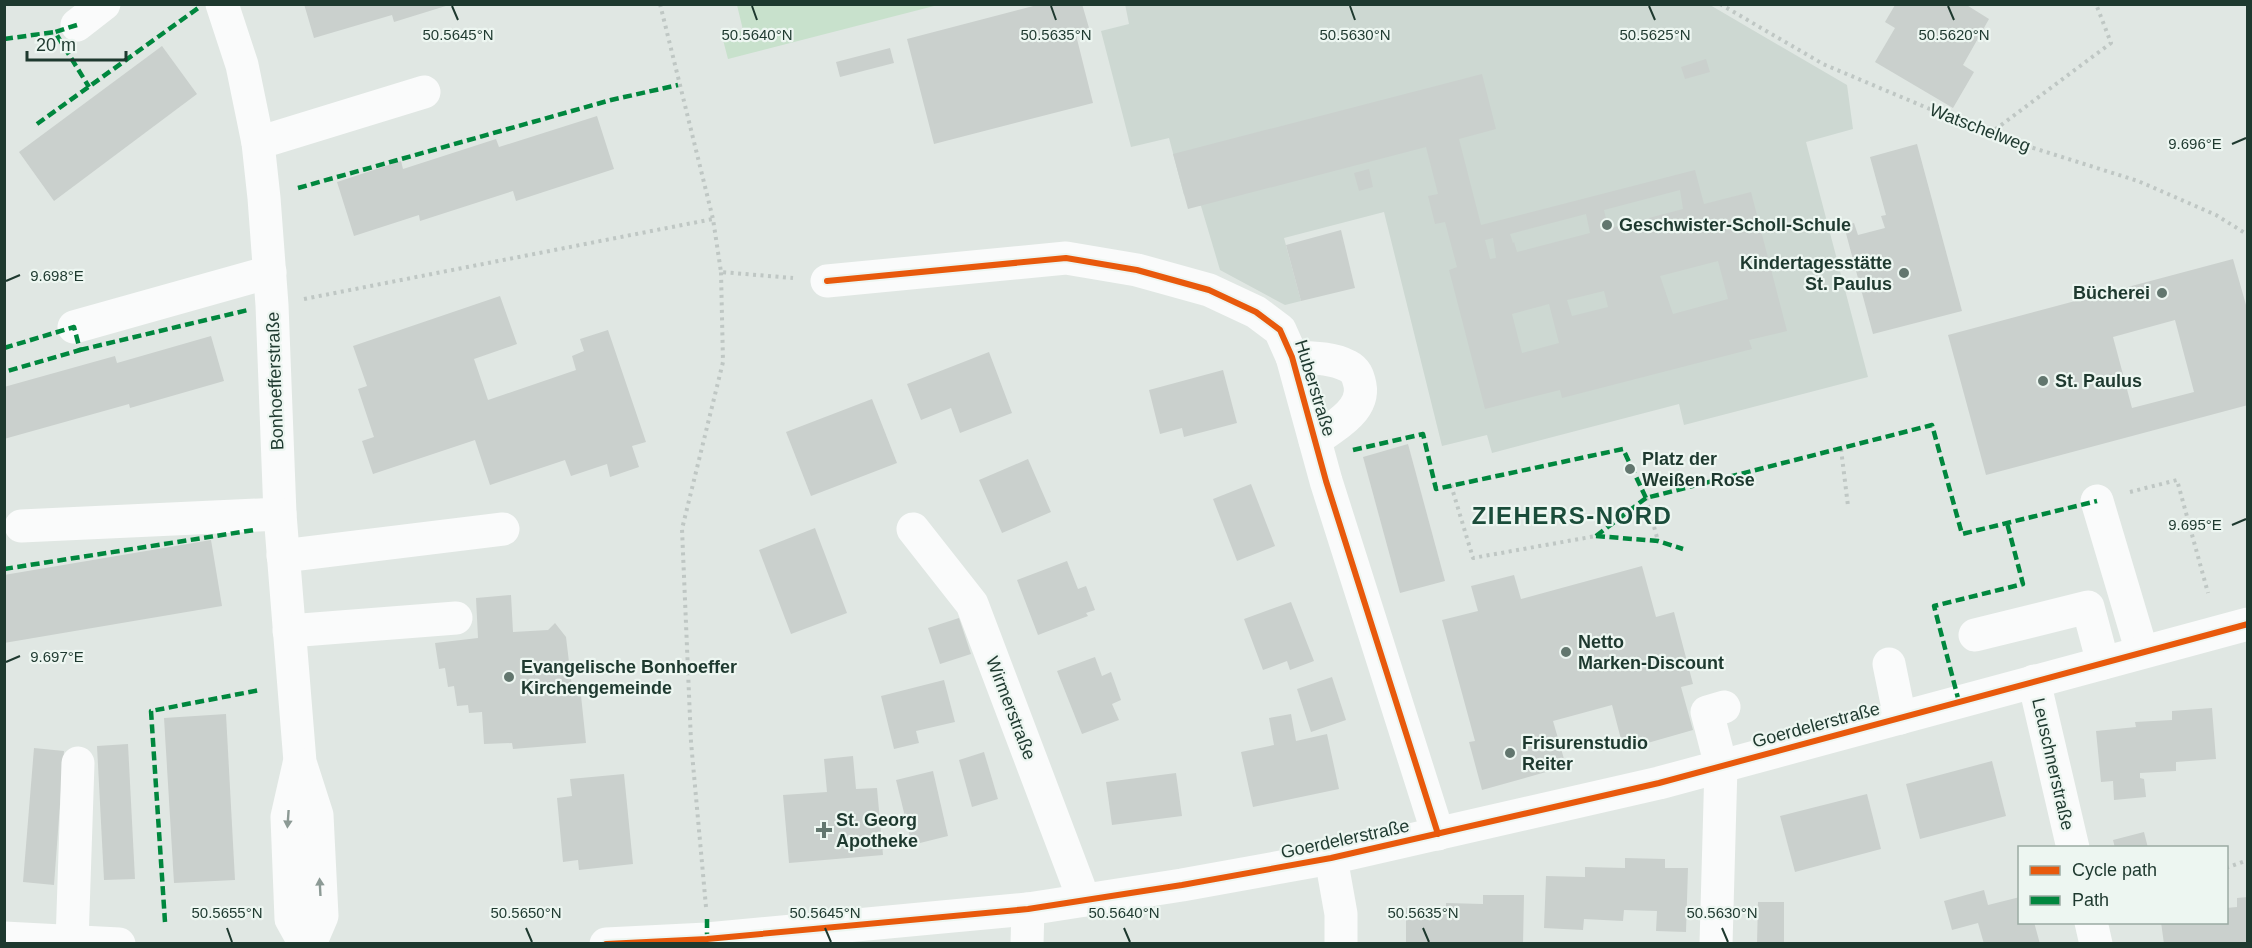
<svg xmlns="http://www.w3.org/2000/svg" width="2252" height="948" font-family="Arial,sans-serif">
	<rect width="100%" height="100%" fill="#e0e7e3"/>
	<!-- built -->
	<polygon fill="#cdd8d2" points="1125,4 1710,5 1847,85 1853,129 1806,142 1868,377 1684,425 1679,404 1492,453 1487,435 1442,446 1384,212 1284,238 1301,301 1285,305 1220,270 1201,206 1184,195 1169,138 1131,147 1101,31 1129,24"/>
	<!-- green -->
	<polygon fill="#c8e1cc" points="737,5 737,4 938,5 728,59 722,36 743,30"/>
	<!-- building -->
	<g fill="#cad0cd" fill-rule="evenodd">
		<polygon points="304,4 449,4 449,5 394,22 392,15 314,38"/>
		<polygon points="1041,4 1082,4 1089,28 1075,31 1093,103 934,144 907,39"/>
		<polygon points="1965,4 1989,19 1963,65 1974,72 1953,108 1875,62 1895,28 1885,22 1895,5"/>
		<polygon points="162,46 197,94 54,201 19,152"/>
		<polygon points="890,48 894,63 840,77 836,62"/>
		<polygon points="1706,59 1710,72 1685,79 1681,67"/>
		<path d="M1482,74L1496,129L1459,139L1481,225L1695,170L1704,204L1751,192L1787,331L1749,340L1752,349L1562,398L1560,390L1485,409L1449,270L1457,267L1445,222L1435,224L1428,196L1438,194L1426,147L1188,209L1173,154ZM1680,190L1683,209L1611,228L1608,218L1606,219L1604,210ZM1586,214L1590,233L1517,252L1514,242L1513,243L1510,234ZM1493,238L1496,258L1490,259L1485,240ZM1718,261L1728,299L1673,314L1660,276ZM1604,291L1608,307L1572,316L1567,300ZM1549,304L1559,343L1522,353L1512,314Z"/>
		<polygon points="597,116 614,169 516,201 513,191 420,221 419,215 354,236 337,182 401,161 403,169 496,139 499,147"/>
		<polygon points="1917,144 1962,311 1873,334 1844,226 1854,223 1858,235 1885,228 1881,216 1886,215 1870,157"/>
		<polygon points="1369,169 1373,187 1359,191 1354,173"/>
		<polygon points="1341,230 1355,288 1301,301 1286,245"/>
		<path d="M2233,259L2248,312V405L1986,475L1948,335ZM2175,320L2194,392L2132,408L2113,337Z"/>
		<polygon points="500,296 517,344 474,359 488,400 576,370 572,356 584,351 580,339 608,330 646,442 632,446 639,467 610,477 607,464 571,476 565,460 490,485 475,440 373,474 362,441 374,437 358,389 367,386 353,346"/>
		<polygon points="211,336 224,381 130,408 129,404 4,439 4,387 115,356 117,363"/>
		<polygon points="989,352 1012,413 960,433 951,408 921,420 907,384"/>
		<polygon points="1223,370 1237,423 1184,437 1182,428 1160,434 1149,390"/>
		<polygon points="872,399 897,463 811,496 786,432"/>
		<polygon points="1408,444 1445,581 1400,593 1363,457"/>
		<polygon points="1028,459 1051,512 1002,533 979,480"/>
		<polygon points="1251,484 1275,546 1237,561 1213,499"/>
		<polygon points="815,528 847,613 791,634 759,550"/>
		<polygon points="211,540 222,606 4,643 4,575"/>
		<polygon points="1067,561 1078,589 1086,586 1095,610 1086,613 1088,616 1038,635 1017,580"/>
		<polygon points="1642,566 1656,617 1674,612 1693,684 1681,687 1693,730 1644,744 1643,738 1622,743 1612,705 1553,721 1564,759 1544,764 1546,772 1482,790 1469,742 1475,741 1442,620 1478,611 1471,586 1514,575 1521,599"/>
		<polygon points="511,595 513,632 548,630 555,623 566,637 572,687 580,686 586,743 513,749 512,743 484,744 482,712 469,713 468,705 457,706 454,686 448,687 445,668 439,669 435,643 478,638 476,598"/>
		<polygon points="1291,602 1314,661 1290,670 1287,661 1263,670 1244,619"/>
		<polygon points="959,618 971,654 940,664 928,628"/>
		<polygon points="1095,657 1102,676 1111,672 1121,700 1112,704 1119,720 1082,734 1057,671"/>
		<polygon points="1332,677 1346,720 1311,732 1297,689"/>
		<polygon points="944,680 955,722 916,731 919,743 894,749 881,696"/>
		<polygon points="2212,708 2216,759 2176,762 2176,771 2140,773 2140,778 2144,779 2146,797 2114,800 2113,781 2101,782 2096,731 2136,727 2135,722 2172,720 2172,711"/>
		<polygon points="226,714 235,880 174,883 164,718"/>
		<polygon points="1291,714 1296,741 1327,734 1339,789 1253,807 1241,752 1274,745 1269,718"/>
		<polygon points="128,744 135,879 104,880 97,746"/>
		<polygon points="34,748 64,751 54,885 23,882"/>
		<polygon points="984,752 998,799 972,807 959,760"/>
		<polygon points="853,756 856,789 877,788 883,855 789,863 783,795 827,792 824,759"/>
		<polygon points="1992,761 2006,816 1920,839 1906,784"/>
		<polygon points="933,771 948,836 912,845 896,780"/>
		<polygon points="1176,773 1182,816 1112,825 1106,782"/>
		<polygon points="624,774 633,864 579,870 578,860 563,862 557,798 572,796 570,779"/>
		<polygon points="1867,794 1881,849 1795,872 1780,816"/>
		<polygon points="2144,832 2148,848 2115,848 2113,840"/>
		<polygon points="1625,858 1665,859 1665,868 1688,868 1686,932 1656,931 1657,911 1624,910 1623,921 1584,919 1583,930 1544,928 1546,876 1585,877 1585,867 1625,868"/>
		<polygon points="1984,890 1988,905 2020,897 2020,922 2034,922 2040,944 1984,944 1978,923 1952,930 1944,901"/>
		<polygon points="1483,895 1524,895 1523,944 1406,944 1406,908 1446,908 1446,903 1483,904"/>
		<polygon points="2248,897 2248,944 2164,944 2161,922 2226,922 2226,908 2237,907 2237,898"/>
		<polygon points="1758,902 1784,902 1784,944 1757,944"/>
	</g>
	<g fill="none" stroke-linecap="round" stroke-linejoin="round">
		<!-- path -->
		<g stroke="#bfc7c4" stroke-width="4" stroke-dasharray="3 4.5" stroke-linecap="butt">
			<polyline points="660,4 713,219"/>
			<polyline points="1720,4 1823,64 1989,134 2138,181 2216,215 2248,235"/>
			<polyline points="1989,134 2111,43 2096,4"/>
			<polyline points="304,299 713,219 721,272 793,278"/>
			<polyline points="1841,449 1848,506"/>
			<polyline points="1451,485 1473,558 1596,536"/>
			<polyline points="2130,492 2177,480 2208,593"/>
			<polyline points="1646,498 1658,541"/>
			<polyline points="2226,868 2248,860"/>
			<polyline points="706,907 691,742 682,529 723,362 721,272"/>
		</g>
		<!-- minor -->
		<g stroke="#fafbfb" stroke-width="33">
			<polyline points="222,4 242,65 258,143 264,198 272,305 280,514 300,762 317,815 322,916 310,944"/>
			<polyline points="77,25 104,4"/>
			<polyline points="258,143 424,92"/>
			<polyline points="827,281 1066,258 1137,270 1209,290 1256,312 1280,330 1292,357 1326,481 1438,834"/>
			<polyline points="74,327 270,272"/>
			<path d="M1292,357C1310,358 1331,357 1348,366C1356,370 1358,376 1360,385C1365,411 1332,428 1315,440"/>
			<polyline points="2097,501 2142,652"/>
			<polyline points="21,526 280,514"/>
			<polyline points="913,529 972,604 1084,900"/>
			<polyline points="283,556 503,529"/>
			<polyline points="289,631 456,618"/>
			<polyline points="1975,635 2088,607 2103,663"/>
			<polyline points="1889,664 1900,718"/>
			<polyline points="2034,681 2073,848"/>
			<polyline points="299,764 287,817 291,919 305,944"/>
			<polyline points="1331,858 1341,914 1341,944"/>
			<polyline points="2091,922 2096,944"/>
			<polyline points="4,938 119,944"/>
			<polyline points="72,942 78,763"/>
			<polyline points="606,944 707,939 1028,909 1182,885 1331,858 1659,783 2248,624"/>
			<polyline points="1027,944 1028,909"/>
			<polyline points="1716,944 1721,766 1707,712 1724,707"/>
		</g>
		<!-- quiet -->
		<g stroke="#00873e" stroke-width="4.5" stroke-dasharray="9 4.5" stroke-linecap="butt">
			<polyline points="77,25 55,32 89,87"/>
			<polyline points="4,39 55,32"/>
			<polyline points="37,124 201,6"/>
			<polyline points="298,188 611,100 678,85"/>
			<polyline points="4,348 74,327 80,350 4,372"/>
			<polyline points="80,350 248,310"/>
			<polyline points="1353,450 1423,434 1436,489 1623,449 1646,498 1932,425 1962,534 2097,501"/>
			<polyline points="1596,536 1658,541 1683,549"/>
			<polyline points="1596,536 1646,498"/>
			<polyline points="4,569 254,530"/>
			<polyline points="1959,702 1934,606 2023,584 2007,523"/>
			<polyline points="707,919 707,944"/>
			<polyline points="165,922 151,711 260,690"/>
		</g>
		<!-- cycleway casing -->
		<g stroke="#edf6f1" stroke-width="10">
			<g id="cycleway">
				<polyline points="827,281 1066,258 1137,270 1209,290 1256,312 1280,330 1292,357 1326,481 1438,834"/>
				<polyline points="606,944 707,939 1028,909 1182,885 1331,858 1659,783 2248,624"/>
			</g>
		</g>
		<!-- cycleway -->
		<use href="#cycleway" stroke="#e8590c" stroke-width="6"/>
	</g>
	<!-- one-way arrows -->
	<defs><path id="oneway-solid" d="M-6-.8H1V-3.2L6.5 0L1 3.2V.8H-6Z" transform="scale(1.5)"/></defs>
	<g fill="#8c9a95">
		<use href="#oneway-solid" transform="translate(288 819) rotate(94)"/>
		<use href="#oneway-solid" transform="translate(320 887) rotate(-93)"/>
	</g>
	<!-- ticks -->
	<path fill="none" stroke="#1e392f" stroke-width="2" d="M452,6L458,20M752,6L757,20M1051,6L1056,20M1350,6L1355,20M1649,6L1655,20M1948,6L1954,20M2232,144L2246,138M6,281L20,275M2232,525L2246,519M6,662L20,656M227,928L232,942M526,928L532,942M825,928L831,942M1124,928L1130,942M1423,928L1429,942M1722,928L1728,942"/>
	<!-- markers -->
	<g fill="#62766e" stroke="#edf6f1" stroke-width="2">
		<circle cx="1607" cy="225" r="6"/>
		<circle cx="1904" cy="273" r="6"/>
		<circle cx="2162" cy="293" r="6"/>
		<circle cx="2043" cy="381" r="6"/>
		<circle cx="1630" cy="469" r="6"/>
		<circle cx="1566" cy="652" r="6"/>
		<circle cx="509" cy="677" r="6"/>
		<circle cx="1510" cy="753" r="6"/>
		<path d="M821 821h6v6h6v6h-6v6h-6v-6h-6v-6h6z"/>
	</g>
	<g text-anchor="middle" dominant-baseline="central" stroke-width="4.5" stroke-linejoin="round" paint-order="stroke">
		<!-- street labels -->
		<g font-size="18" fill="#1e392f" stroke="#edf6f1">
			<text transform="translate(1980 128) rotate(21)">Watschelweg</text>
			<text transform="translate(275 381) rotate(-92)">Bonhoefferstraße</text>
			<text transform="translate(1315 388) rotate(73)">Huberstraße</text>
			<text transform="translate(1011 708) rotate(69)">Wirmerstraße</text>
			<text transform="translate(1816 725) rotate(-15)">Goerdelerstraße</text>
			<text transform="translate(2053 764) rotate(77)">Leuschnerstraße</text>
			<text transform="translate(1345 839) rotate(-12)">Goerdelerstraße</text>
		</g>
		<!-- poi labels -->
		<g font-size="18" font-weight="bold" fill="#1e392f" stroke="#edf6f1" text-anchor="start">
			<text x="1619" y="225">Geschwister-Scholl-Schule</text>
			<text x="1892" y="263" text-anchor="end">Kindertagesstätte<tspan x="1892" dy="21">St. Paulus</tspan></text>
			<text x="2150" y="293" text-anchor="end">Bücherei</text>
			<text x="2055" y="381">St. Paulus</text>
			<text x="1642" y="459">Platz der<tspan x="1642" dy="21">Weißen Rose</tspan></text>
			<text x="1578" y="642">Netto<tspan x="1578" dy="21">Marken-Discount</tspan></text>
			<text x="521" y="667">Evangelische Bonhoeffer<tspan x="521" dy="21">Kirchengemeinde</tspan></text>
			<text x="1522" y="743">Frisurenstudio<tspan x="1522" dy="21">Reiter</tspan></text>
			<text x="836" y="820">St. Georg<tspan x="836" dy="21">Apotheke</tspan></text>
		</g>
		<!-- district labels -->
		<g font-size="24" font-weight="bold" letter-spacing="1.5" fill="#1a4c3a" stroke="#edf6f1">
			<text x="1572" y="515">ZIEHERS-NORD</text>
		</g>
	</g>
	<g font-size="15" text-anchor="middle" fill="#1e392f" stroke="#edf6f1" stroke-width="4.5" stroke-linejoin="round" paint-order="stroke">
		<text x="458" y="40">50.5645°N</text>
		<text x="757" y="40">50.5640°N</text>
		<text x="1056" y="40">50.5635°N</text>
		<text x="1355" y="40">50.5630°N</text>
		<text x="1655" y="40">50.5625°N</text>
		<text x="1954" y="40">50.5620°N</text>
		<text x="2195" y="149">9.696°E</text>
		<text x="57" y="281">9.698°E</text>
		<text x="2195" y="530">9.695°E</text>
		<text x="57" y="662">9.697°E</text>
		<text x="227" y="918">50.5655°N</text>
		<text x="526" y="918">50.5650°N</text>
		<text x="825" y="918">50.5645°N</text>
		<text x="1124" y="918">50.5640°N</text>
		<text x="1423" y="918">50.5635°N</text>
		<text x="1722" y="918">50.5630°N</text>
	</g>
	<!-- border -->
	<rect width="2252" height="948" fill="none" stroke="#1e392f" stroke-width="12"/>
	<!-- legend -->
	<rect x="2018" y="846" width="210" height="78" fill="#edf6f1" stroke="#9aaaa3" stroke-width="1.5"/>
	<rect x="2030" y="866" width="30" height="9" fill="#e8590c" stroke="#9aaaa3" stroke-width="1.5"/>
	<text x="2072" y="876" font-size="18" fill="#1e392f">Cycle path</text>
	<rect x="2030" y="896" width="30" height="9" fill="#00873e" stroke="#9aaaa3" stroke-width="1.5"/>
	<text x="2072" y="906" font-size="18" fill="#1e392f">Path</text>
	<!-- scale -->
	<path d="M27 51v9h99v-9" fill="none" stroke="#1e392f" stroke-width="3"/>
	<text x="36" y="51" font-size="18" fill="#1e392f" stroke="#edf6f1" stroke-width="4.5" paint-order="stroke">20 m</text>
</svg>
